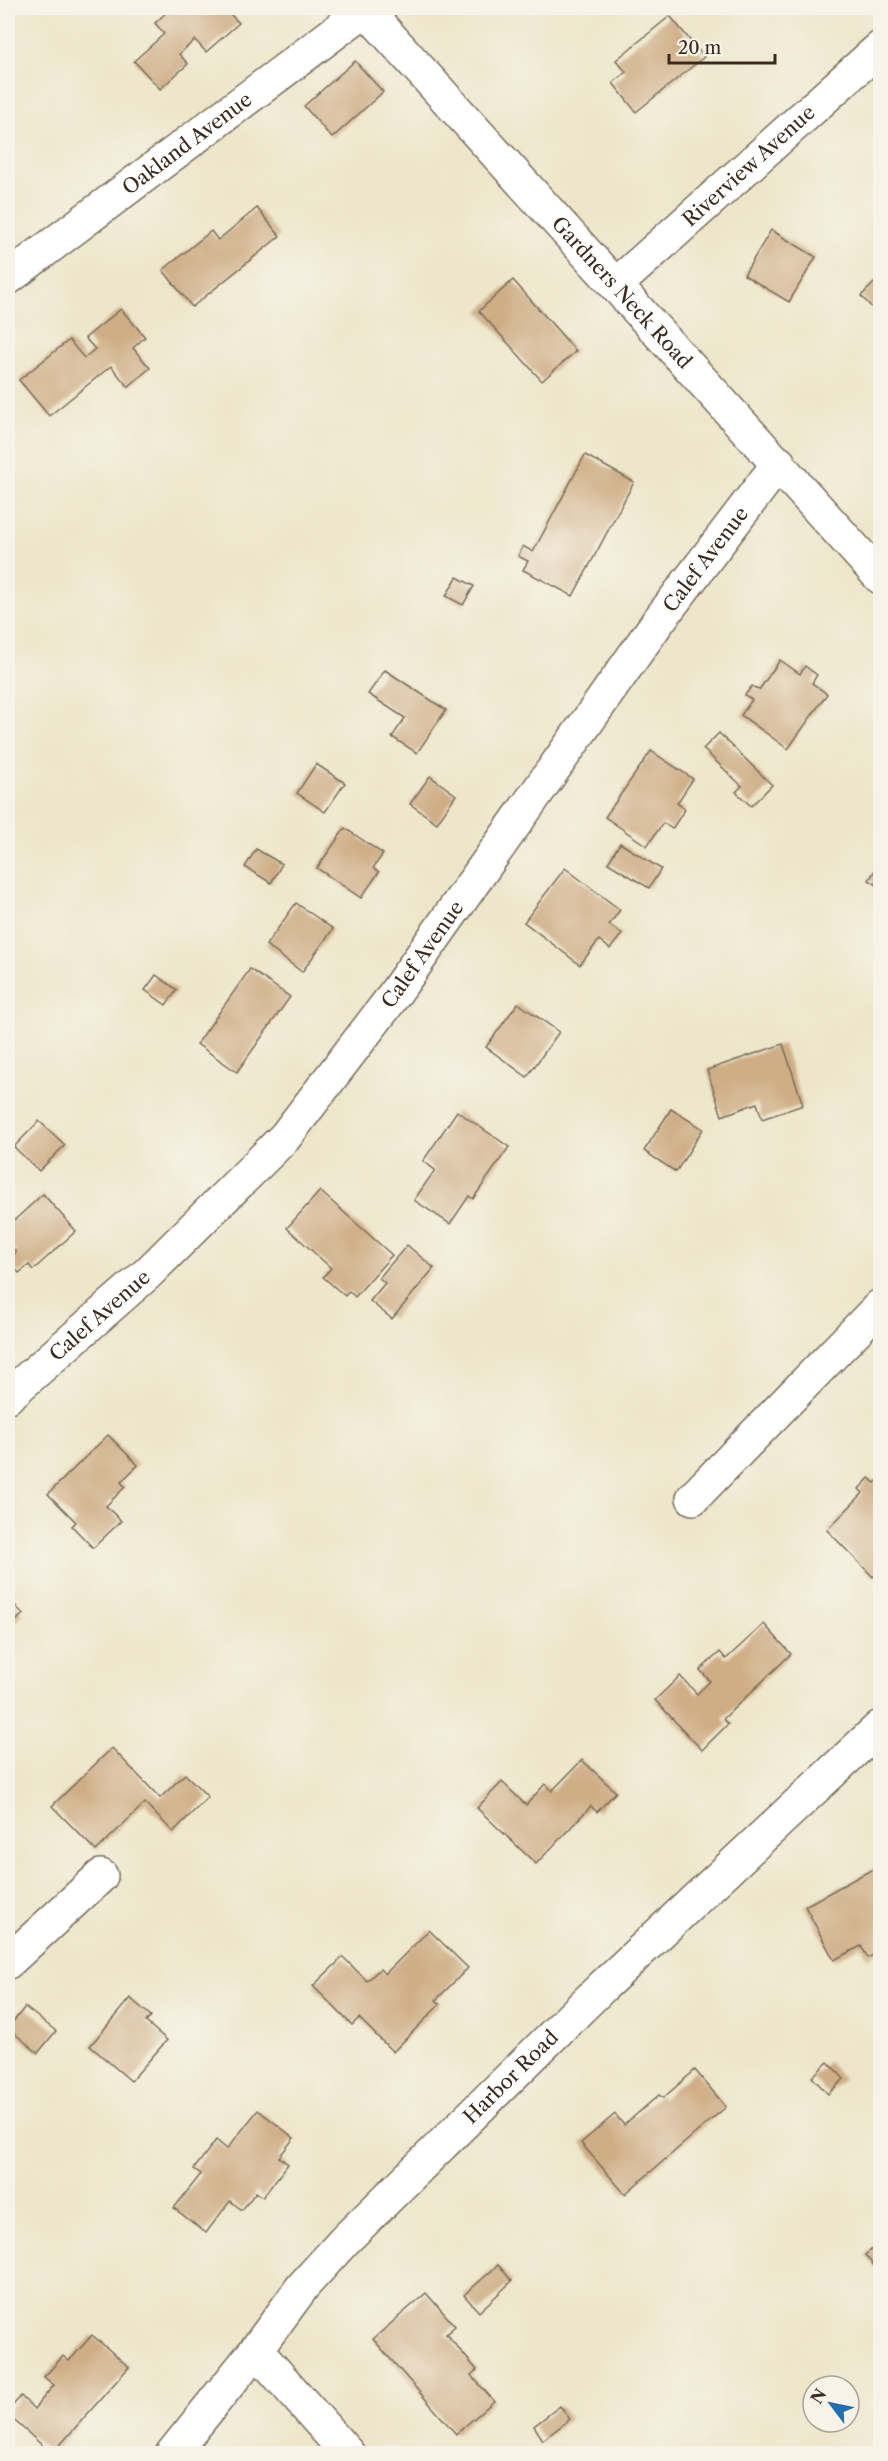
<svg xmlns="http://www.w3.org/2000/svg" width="888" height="2461" font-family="'Libre Caslon Text',serif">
	<rect width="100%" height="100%" fill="#f7f3e8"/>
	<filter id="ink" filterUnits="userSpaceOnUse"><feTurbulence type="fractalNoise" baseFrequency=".0167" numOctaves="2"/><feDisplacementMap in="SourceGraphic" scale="12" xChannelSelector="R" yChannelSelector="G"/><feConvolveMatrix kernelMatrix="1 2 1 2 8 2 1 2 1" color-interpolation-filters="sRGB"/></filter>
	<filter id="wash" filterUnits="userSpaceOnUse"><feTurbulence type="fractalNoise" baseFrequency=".008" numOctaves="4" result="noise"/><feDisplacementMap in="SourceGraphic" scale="24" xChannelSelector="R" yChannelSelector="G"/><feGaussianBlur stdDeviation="1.35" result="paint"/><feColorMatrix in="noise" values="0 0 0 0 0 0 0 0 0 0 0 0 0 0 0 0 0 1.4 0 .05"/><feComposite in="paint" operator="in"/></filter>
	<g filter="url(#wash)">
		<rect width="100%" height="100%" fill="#ede6ca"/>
		<g id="blocks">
			<!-- building -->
			<g fill="#cfae86">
				<polygon points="167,8 224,8 239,23 206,52 195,40 179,54 188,64 160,89 134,61 164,34 155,23 169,10"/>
				<polygon points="670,16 704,57 636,112 613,83 626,72 616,60"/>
				<polygon points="355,61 383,92 332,138 304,106"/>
				<polygon points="257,208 280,236 192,307 163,270 211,231 218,240"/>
				<polygon points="771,230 816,257 789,302 744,275"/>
				<polygon points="880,277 880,316 861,296"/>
				<polygon points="513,280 576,351 542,381 479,311"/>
				<polygon points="121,309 145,337 133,348 150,368 128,387 111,366 49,416 19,380 69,340 84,358 95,349 85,338"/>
				<polygon points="585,455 634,482 573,596 523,570 528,561 518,556 523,546 533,552"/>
				<polygon points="457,577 474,586 463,605 446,596"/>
				<polygon points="780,660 800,674 805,666 817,675 812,683 827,694 788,749 741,715 752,700 745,695 752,686 759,690"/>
				<polygon points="385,670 446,710 417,753 392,737 405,718 368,694"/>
				<polygon points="719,733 772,785 751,806 736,792 742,786 703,749"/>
				<polygon points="651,751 693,779 677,803 685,809 672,829 663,823 647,846 605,817"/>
				<polygon points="316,764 345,783 325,812 297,793"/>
				<polygon points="430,776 456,795 437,823 410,804"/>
				<polygon points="345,828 383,854 373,868 379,872 361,898 317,868"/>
				<polygon points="620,843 661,869 649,888 608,863"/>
				<polygon points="256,849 282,864 271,883 245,867"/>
				<polygon points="880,862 880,887 869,880"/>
				<polygon points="565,868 620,910 609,925 622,934 610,949 599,940 580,965 524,922"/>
				<polygon points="296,903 333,929 302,972 266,945"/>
				<polygon points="250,969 290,997 237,1072 197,1044"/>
				<polygon points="156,975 177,990 166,1005 145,990"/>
				<polygon points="518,1003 559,1032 527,1077 486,1047"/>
				<polygon points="783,1044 803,1105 762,1119 757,1103 722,1116 707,1070"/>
				<polygon points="671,1109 703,1129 676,1172 644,1151"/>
				<polygon points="457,1111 509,1147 473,1199 469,1196 450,1224 414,1200 435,1170 423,1161"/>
				<polygon points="39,1121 65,1145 39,1171 14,1147"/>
				<polygon points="320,1191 392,1255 355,1297 349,1291 345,1296 323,1277 331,1268 287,1228"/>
				<polygon points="43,1194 76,1231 33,1270 29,1265 19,1273 8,1261 16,1252 8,1243 8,1226"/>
				<polygon points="407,1245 434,1268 392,1319 370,1301 385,1283 379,1278"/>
				<polygon points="108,1435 138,1465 121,1482 125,1487 106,1506 121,1521 93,1548 72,1526 76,1522 48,1494"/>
				<polygon points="869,1478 875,1483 880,1478 880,1569 873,1577 827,1530 863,1493 859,1489"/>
				<polygon points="8,1598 23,1614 8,1629"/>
				<polygon points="764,1624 791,1654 723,1719 728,1724 702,1750 655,1700 680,1676 697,1694 710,1681 700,1670 720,1652 726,1659"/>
				<polygon points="112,1748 160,1798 185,1774 208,1797 173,1832 145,1803 96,1851 52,1806"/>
				<polygon points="582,1760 616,1792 597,1812 591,1806 536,1864 477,1808 502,1782 526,1805 545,1784 552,1791"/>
				<polygon points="880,1865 880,1951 868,1958 861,1946 834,1960 805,1906"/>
				<polygon points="429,1930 468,1968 436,2000 440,2004 393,2052 359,2018 352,2025 313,1986 343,1957 367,1981 380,1969 385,1974"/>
				<polygon points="130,1998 151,2016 146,2022 167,2040 131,2081 90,2046"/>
				<polygon points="25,2007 56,2031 38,2053 8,2028"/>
				<polygon points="828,2062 844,2079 828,2094 812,2077"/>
				<polygon points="695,2070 726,2107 625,2194 581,2143 615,2114 624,2125 659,2095 663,2098"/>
				<polygon points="258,2110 294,2138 279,2157 288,2164 263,2197 256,2192 242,2210 230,2201 206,2233 174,2208 201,2174 194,2169 216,2140 227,2149"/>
				<polygon points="880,2242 880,2273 865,2255"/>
				<polygon points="498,2265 512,2281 479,2312 464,2295"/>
				<polygon points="426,2293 455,2326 446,2334 477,2370 471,2375 494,2401 456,2434 373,2339"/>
				<polygon points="92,2335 129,2367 52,2454 8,2415 8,2411 21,2396 34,2409 54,2385 44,2377 63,2356 69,2361"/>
				<polygon points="560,2406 570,2419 543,2440 534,2426"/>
			</g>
		</g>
	</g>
	<g filter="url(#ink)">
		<use href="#blocks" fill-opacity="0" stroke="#796c5a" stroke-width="1.5"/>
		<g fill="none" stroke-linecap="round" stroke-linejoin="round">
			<!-- street casing -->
			<g stroke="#796c5a" stroke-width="36">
				<g id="street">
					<path id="s1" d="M8,278L366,9"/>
					<path id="s2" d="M617,284L880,48"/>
					<path id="s3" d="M8,1396L148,1273L285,1137L388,1003L657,623L779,463"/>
					<polyline points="693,1498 880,1306"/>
					<polyline points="8,1962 101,1876"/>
					<polyline points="256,2350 348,2454"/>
					<path id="s4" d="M172,2454L256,2350L303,2286L344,2241L602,1987L880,1727"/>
				</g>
			</g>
			<!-- secondary casing -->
			<g stroke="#796c5a" stroke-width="36">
				<g id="secondary">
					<path id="s5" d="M364,8L880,577"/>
				</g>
			</g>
			<!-- street -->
			<use href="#street" stroke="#fff" stroke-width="33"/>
			<!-- secondary -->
			<use href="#secondary" stroke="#fff" stroke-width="33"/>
		</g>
	</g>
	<g text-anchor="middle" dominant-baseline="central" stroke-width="5" stroke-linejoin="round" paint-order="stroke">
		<!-- street labels -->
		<g font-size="20" fill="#3b2a1e" stroke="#f7f3e8">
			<text stroke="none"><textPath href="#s1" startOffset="224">Oakland Avenue</textPath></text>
			<text stroke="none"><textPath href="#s2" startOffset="177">Riverview Avenue</textPath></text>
			<text stroke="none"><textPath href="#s5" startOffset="384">Gardners Neck Road</textPath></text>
			<text stroke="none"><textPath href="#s3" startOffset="1094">Calef Avenue</textPath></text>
			<text stroke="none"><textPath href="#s3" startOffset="608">Calef Avenue</textPath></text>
			<text stroke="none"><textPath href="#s3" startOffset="122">Calef Avenue</textPath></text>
			<text stroke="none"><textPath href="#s4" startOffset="508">Harbor Road</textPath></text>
		</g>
	</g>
	<!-- margin -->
	<rect width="888" height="2461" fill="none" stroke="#f7f3e8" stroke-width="30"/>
	<!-- north arrow -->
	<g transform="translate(831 2404) rotate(302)"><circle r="28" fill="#f7f3e8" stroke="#aca397" stroke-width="1.5"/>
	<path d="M0-4.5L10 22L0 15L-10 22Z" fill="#1f6fb2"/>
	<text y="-9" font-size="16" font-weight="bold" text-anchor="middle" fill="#3b2a1e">N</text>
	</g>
	<!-- scale -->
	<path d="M669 54v9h106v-9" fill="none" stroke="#3b2a1e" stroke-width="3"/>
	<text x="678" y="54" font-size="18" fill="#3b2a1e" stroke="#f7f3e8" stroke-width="4.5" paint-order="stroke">20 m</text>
</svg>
